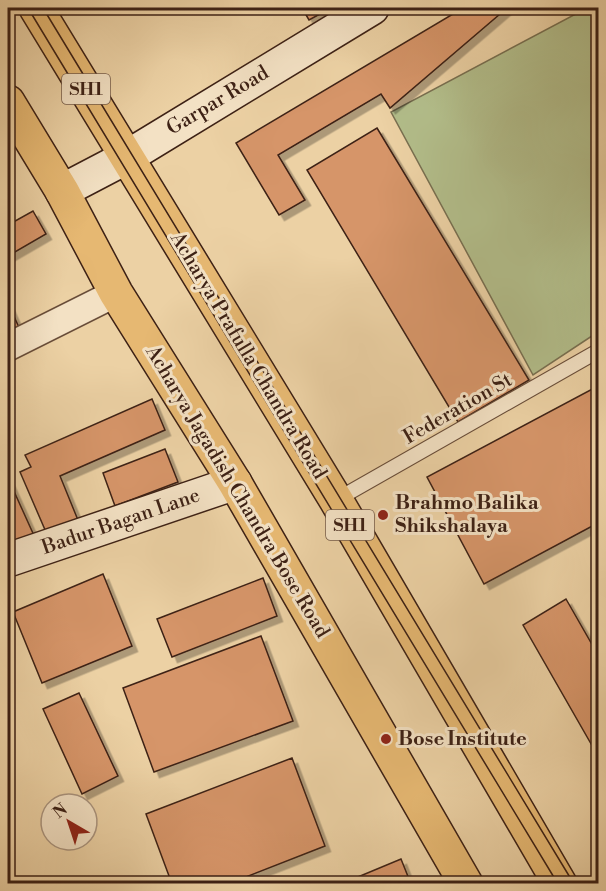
<svg xmlns="http://www.w3.org/2000/svg" width="606" height="891" font-family="'Libre Bodoni',serif">
	<defs>
		<filter id="shadow"><feDropShadow dx="5.5" dy="5.5" stdDeviation="0" flood-color="#0004"/></filter>
	</defs>
	<rect width="100%" height="100%" fill="#ecd1a4"/>
	<filter id="stains"><feTurbulence type="fractalNoise" baseFrequency=".00333" numOctaves="4"/><feColorMatrix values="0 0 0 0 .2 0 0 0 0 .09 0 0 0 0 .02 0 0 0 .5 -.17"/></filter>
	<radialGradient id="worn" r=".72"><stop offset=".6" stop-color="#630" stop-opacity="0"/><stop offset="1" stop-color="#630" stop-opacity=".3"/></radialGradient>
	<!-- green -->
	<polygon fill="#b2bd8a" stroke="#786f50" stroke-width="1.5" points="587,8 598,8 598,332 533,375 391,112"/>
	<!-- building -->
	<g fill="#d69569" stroke="#3d2115" stroke-width="1.5" filter="url(#shadow)">
		<polygon points="302,8 331,8 309,20"/>
		<polygon points="463,8 507,8 390,108 381,94 278,155 305,200 279,215 236,143"/>
		<polygon points="377,128 529,380 458,422 307,170"/>
		<polygon points="33,211 46,234 8,256 8,225"/>
		<polygon points="8,303 21,332 8,339"/>
		<polygon points="598,386 598,523 484,584 427,477"/>
		<polygon points="152,399 165,430 60,476 80,525 49,539 20,472 31,467 25,455"/>
		<polygon points="165,449 178,482 115,506 103,473"/>
		<polygon points="8,478 36,540 8,554"/>
		<polygon points="103,574 132,646 42,683 13,612"/>
		<polygon points="263,578 277,616 172,657 157,619"/>
		<polygon points="566,599 598,655 598,756 523,625"/>
		<polygon points="261,636 293,721 154,772 123,688"/>
		<polygon points="79,693 118,776 82,794 43,709"/>
		<polygon points="292,758 325,846 228,884 172,884 146,814"/>
		<polygon points="401,859 411,884 341,884"/>
	</g>
	<g fill="none" stroke-linecap="round" stroke-linejoin="round">
		<!-- lane casing -->
		<g stroke="#694d39" stroke-width="16">
			<polyline id="lane" points="336,500 598,351"/>
		</g>
		<!-- street casing -->
		<g stroke="#694d39" stroke-width="30">
			<polyline id="street" points="8,347 116,293"/>
		</g>
		<!-- secondary casing -->
		<g stroke="#3d2115" stroke-width="36">
			<g id="secondary">
				<polyline points="62,191 127,157 372,8"/>
				<polyline points="8,560 235,483"/>
			</g>
		</g>
		<!-- primary casing -->
		<g stroke="#3d2115" stroke-width="36">
			<g id="primary">
				<polyline points="36,8 336,500 560,884"/>
				<polyline points="8,102 62,191 116,293 235,483 466,884"/>
			</g>
		</g>
		<!-- lane -->
		<use href="#lane" stroke="#f3e1c4" stroke-width="14"/>
		<!-- street -->
		<use href="#street" stroke="#f3e1c4" stroke-width="27"/>
		<!-- secondary -->
		<use href="#secondary" stroke="#f3e1c4" stroke-width="33"/>
		<!-- primary -->
		<use href="#primary" stroke="#e6b872" stroke-width="33"/>
		<!-- tram -->
		<g stroke="#3d2115" stroke-width="1.5">
			<polyline points="28,8 558,884"/>
			<polyline points="43,8 574,884"/>
		</g>
	</g>
	<!-- markers -->
	<g fill="#8f2418" stroke="#f3e1c4" stroke-width="2">
		<circle cx="383" cy="515" r="6"/>
		<circle cx="386" cy="739" r="6"/>
	</g>
	<g text-anchor="middle" dominant-baseline="central" stroke-width="6" stroke-linejoin="round" paint-order="stroke">
		<!-- shield labels -->
		<g fill="#f3e1c4" stroke="#745b4a" stroke-width="1.5">
			<rect x="62" y="74" width="48" height="30" rx="4.5"/>
			<rect x="326" y="510" width="48" height="30" rx="4.5"/>
		</g>
		<g font-size="18" font-weight="bold" fill="#3d2115">
			<text x="86" y="89">SH1</text>
			<text x="350" y="525">SH1</text>
		</g>
		<!-- street labels -->
		<g font-size="20" fill="#3d2115" stroke="#f3e1c4">
			<text transform="translate(218 101) rotate(-31)">Garpar Road</text>
			<text transform="translate(248 356) rotate(59)">Acharya Prafulla Chandra Road</text>
			<text transform="translate(458 409) rotate(-30)">Federation St</text>
			<text transform="translate(237 492) rotate(59)">Acharya Jagadish Chandra Bose Road</text>
			<text transform="translate(121 522) rotate(-19)">Badur Bagan Lane</text>
		</g>
		<!-- poi labels -->
		<g font-size="20" font-weight="bold" fill="#3d2115" stroke="#f3e1c4" text-anchor="start">
			<text x="395" y="503">Brahmo Balika<tspan x="395" dy="23">Shikshalaya</tspan></text>
			<text x="398" y="739">Bose Institute</text>
		</g>
	</g>
	<!-- margin -->
	<rect width="606" height="891" fill="none" stroke="#ecd1a4" stroke-width="30"/>
	<rect x="9" y="9" width="588" height="873" fill="none" stroke="#3d2115" stroke-width="3"/>
	<rect x="15" y="15" width="576" height="861" fill="none" stroke="#3d2115" stroke-width="1.5"/>
	<!-- north arrow -->
	<g transform="translate(69 822) rotate(321)"><circle r="28" fill="#f3e1c4" stroke="#aa947e" stroke-width="1.5"/>
	<path d="M0-4.5L10 22L0 15L-10 22Z" fill="#8f2418"/>
	<text y="-9" font-size="16" font-weight="bold" text-anchor="middle" fill="#3d2115">N</text>
	</g>
	<rect width="100%" height="100%" filter="url(#stains)"/>
	<rect width="100%" height="100%" fill="url(#worn)"/>
</svg>
